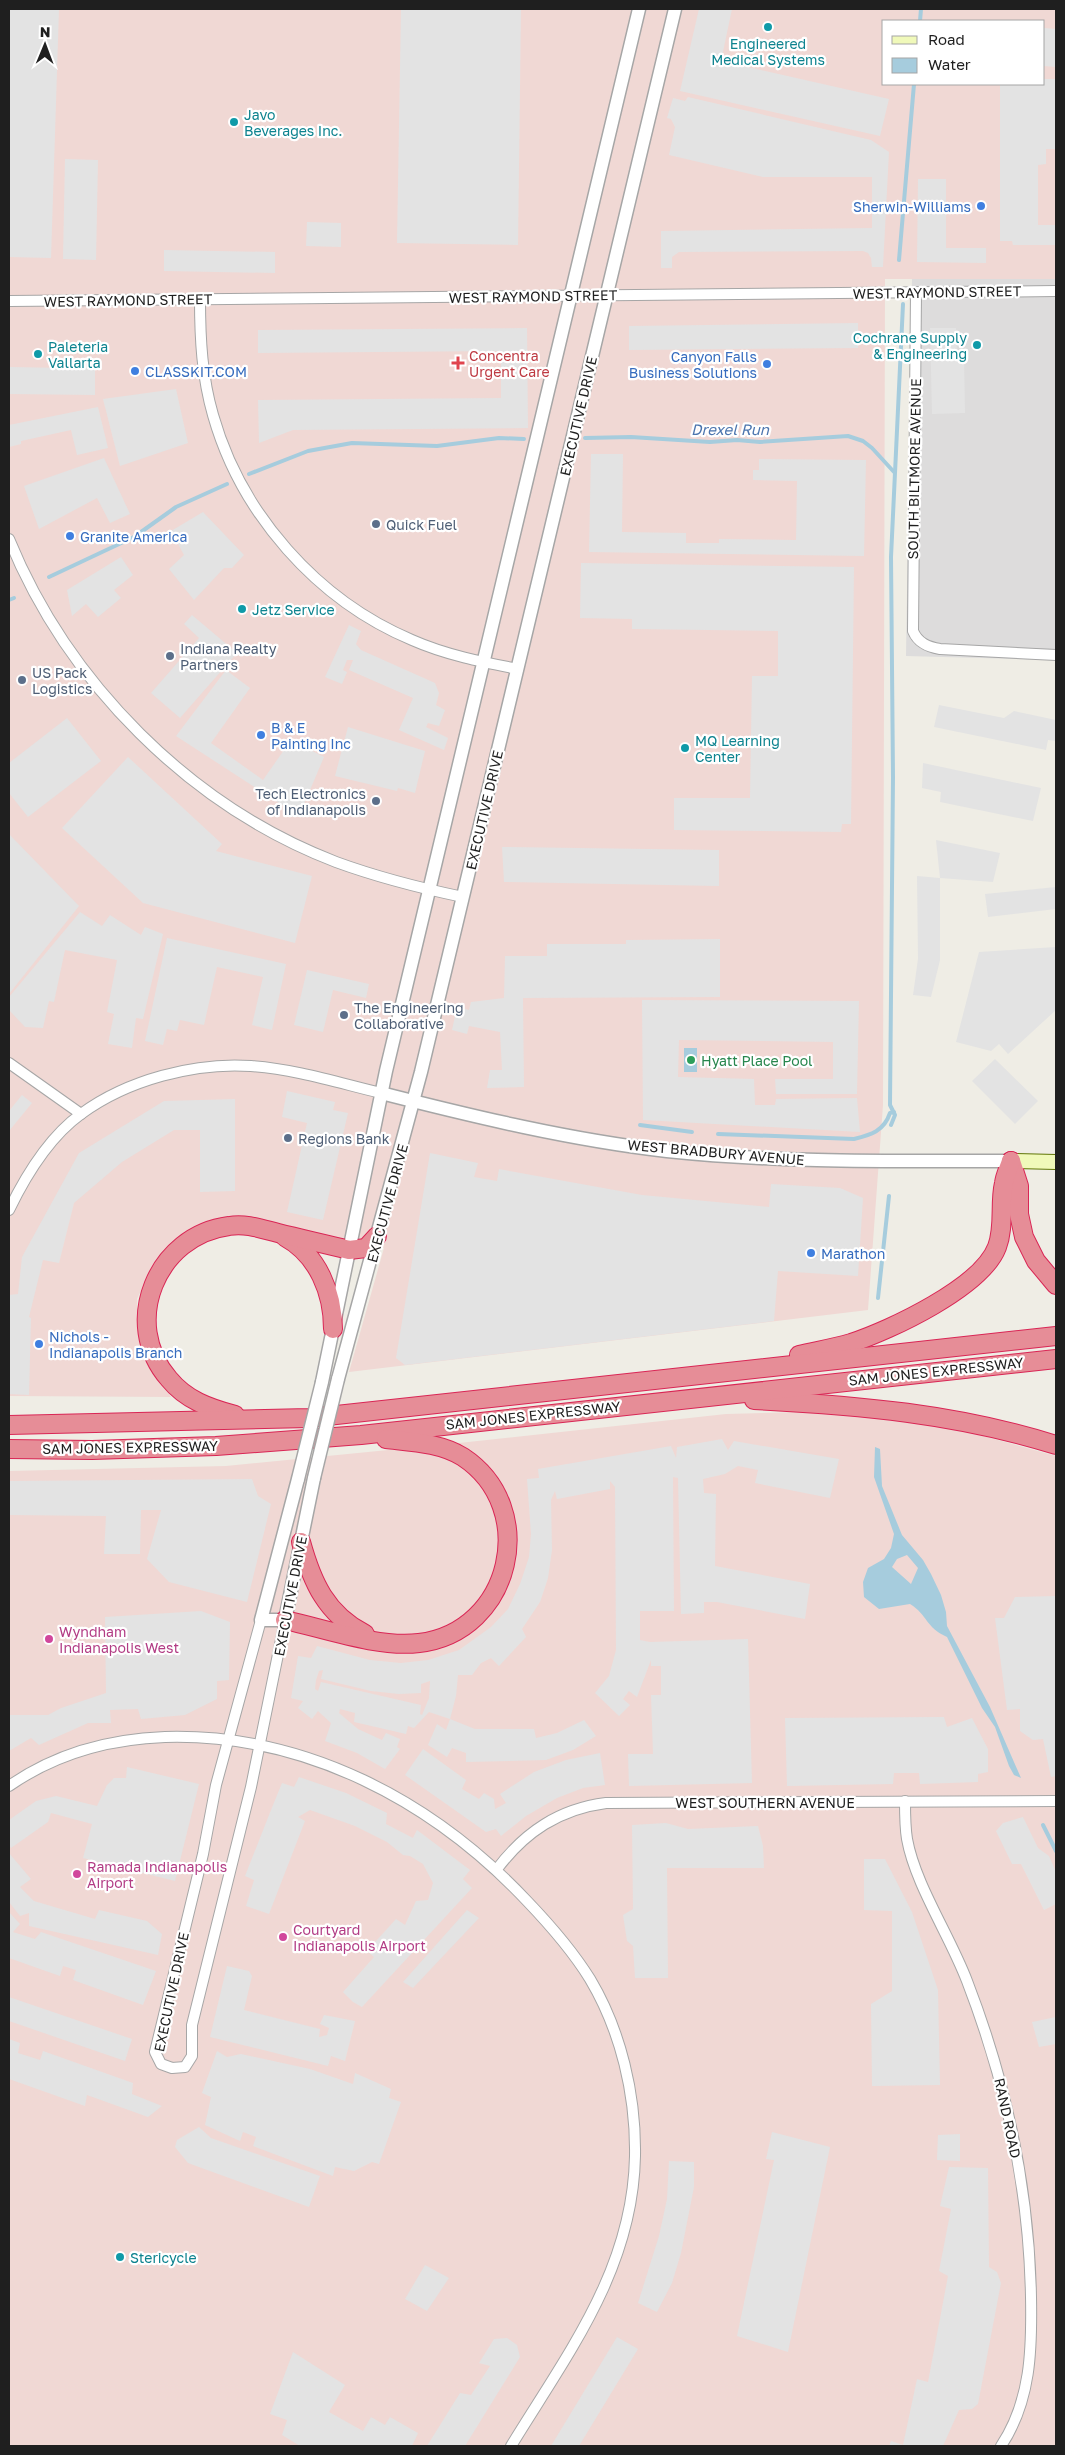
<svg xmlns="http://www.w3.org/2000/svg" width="1065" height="2455" font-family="'Golos Text',sans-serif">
	<rect width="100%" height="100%" fill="#efede5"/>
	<!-- residential -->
	<polygon fill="#dddcdc" points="912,278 1056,279 1056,660 906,656"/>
	<!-- commercial -->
	<g fill="#f0d8d4" fill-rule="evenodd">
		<path d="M9,9H1056V279H885L883,1105L868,1310L349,1372L384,1248L253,1219L206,1222L172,1244L151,1269L137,1299L138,1328L145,1361L171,1397L9,1396ZM884,21H1044V84H884Z"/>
		<polygon points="839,1411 961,1430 1056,1456 1056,2446 9,2446 9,1471 226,1466 459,1443 726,1414"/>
	</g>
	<!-- parking -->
	<g fill="#e3e3e3" fill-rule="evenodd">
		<polygon points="9,9 59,9 51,258 9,257"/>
		<polygon points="401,9 521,9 518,245 397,243"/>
		<polygon points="699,9 732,9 721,61 889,99 880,136 680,91"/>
		<polygon points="1044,28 1056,29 1056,67 1044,66"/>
		<polygon points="1044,79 1056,79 1056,149 1046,149 1046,164 1038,165 1038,225 1056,225 1056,245 1013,245 1012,241 1000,241 1000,84 1044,84"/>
		<polygon points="688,97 871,140 889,152 883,267 872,267 871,258 868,253 863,251 679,252 672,257 672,268 661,268 661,231 872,228 872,177 763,177 669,155 675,127 671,119 667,118 673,98 685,101"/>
		<polygon points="65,159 98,160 96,260 63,259"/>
		<polygon points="918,179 946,179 946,248 986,248 986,263 917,262"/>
		<polygon points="307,222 341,223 341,247 306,246"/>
		<polygon points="164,250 275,252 275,273 164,271"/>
		<polygon points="858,323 858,348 629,350 629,326"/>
		<polygon points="527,328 528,428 293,430 259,443 258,400 501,398 501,351 258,353 258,330"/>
		<polygon points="930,328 956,328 957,356 964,357 965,413 932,414"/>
		<polygon points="9,362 10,367 65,368 66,366 95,366 95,395 9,394"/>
		<polygon points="176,389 188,443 120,466 103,399"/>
		<polygon points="98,407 108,448 77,455 71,430 21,441 21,444 9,447 9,425"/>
		<polygon points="591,454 623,454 622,532 686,533 686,543 719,543 719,539 796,540 797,481 753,480 753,470 759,470 759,459 866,460 864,556 589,552"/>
		<polygon points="104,458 130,514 110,523 97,498 39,529 24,486"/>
		<polygon points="203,512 244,555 232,568 224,568 194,600 169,569 184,555 171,531"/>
		<polygon points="121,557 133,575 114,590 121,598 98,617 86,604 72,616 67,590"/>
		<polygon points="581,563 854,567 851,824 842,824 841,832 674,830 674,798 750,798 752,676 778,676 778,631 632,629 632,619 580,618"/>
		<polygon points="192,615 237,653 180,718 151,693 199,638 184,624"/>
		<polygon points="349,625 361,631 356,644 361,650 435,683 439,693 436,705 445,710 439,726 428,723 426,727 448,738 444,750 399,730 413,698 349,670 353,660 347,660 343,670 347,672 342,684 325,677"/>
		<polygon points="226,670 250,688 211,743 263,780 291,740 324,757 299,816 176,736"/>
		<polygon points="939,705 1004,718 1014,711 1056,720 1056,741 1048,740 1046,750 934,727"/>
		<polygon points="67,718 101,761 28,817 9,793 9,763"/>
		<polygon points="348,727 425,751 415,793 398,788 397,791 335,776"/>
		<polygon points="128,757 222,844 216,851 312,876 295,943 143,903 62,828"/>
		<polygon points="923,763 1041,788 1033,821 940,802 941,792 922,788"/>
		<polygon points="9,834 79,906 9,994"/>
		<polygon points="936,840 1000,853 993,882 940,878 940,960 931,997 913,995 918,959 917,876 940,878"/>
		<polygon points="502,847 719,850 719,886 504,882"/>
		<polygon points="1056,887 1056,909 988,917 985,894"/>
		<polygon points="80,912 102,926 110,915 141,935 145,927 163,934 143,1019 136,1018 132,1048 108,1044 114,1014 107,1012 117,960 65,950 54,1002 49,1001 43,1028 25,1027 9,1010 9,997"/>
		<polygon points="167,938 286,964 272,1030 252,1025 263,977 217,967 204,1025 180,1020 177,1031 167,1029 163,1045 145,1041"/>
		<polygon points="720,939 720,997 523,998 524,1087 487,1088 490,1070 502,1070 500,1032 469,1026 467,1034 452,1030 457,1007 469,1010 471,1002 504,998 505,956 547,956 547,944 626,944 626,940"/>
		<polygon points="1056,947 1056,1010 1008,1054 999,1044 991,1051 956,1042 979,952"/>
		<polygon points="307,970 369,984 366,998 333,990 323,1032 294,1025"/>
		<polygon points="642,1000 859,1001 857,1094 776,1094 775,1079 833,1079 833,1042 679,1040 678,1077 754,1079 755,1105 775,1105 776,1099 857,1098 860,1132 643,1120"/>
		<polygon points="995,1059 1038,1101 1015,1124 972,1081"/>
		<polygon points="287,1091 335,1102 333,1110 348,1113 323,1220 287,1212 307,1123 282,1117"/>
		<polygon points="22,1095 32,1103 9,1131 9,1111"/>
		<polygon points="235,1099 235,1191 200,1192 200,1130 174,1130 122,1162 74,1203 59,1263 43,1260 29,1317 31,1318 29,1395 9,1394 9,1295 18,1294 22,1257 79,1153 164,1101"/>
		<polygon points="430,1153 478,1163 474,1177 497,1181 499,1169 642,1195 769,1207 771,1184 840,1188 863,1198 858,1276 778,1271 774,1321 405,1365 396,1358"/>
		<path d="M722,1439L728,1450L734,1441L839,1459L830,1498L755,1483L758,1470L738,1466L725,1474L703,1479L704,1493L716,1494L715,1566L810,1584L805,1619L717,1602H704V1613L681,1614L678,1478L673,1477L674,1611H640V1640L650,1642L748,1639L752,1783L629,1786L628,1754H653L651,1695H661V1666H651V1660L637,1697L629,1691L623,1699L630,1705L619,1716L595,1693L609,1676L616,1650L615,1487L610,1481V1489L557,1499L555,1491L551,1500L552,1550L548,1578L540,1602L522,1629L526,1637L499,1666L491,1658L481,1663L472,1675H458L456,1696L450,1719L475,1729H534L536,1738L557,1733L584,1720L596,1736L573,1750L546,1760L466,1762V1753L452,1748L447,1757L428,1745L437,1724L446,1730L450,1719L429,1712L414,1728L408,1726L406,1734L354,1722L355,1713L340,1709L339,1713L358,1729L382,1740L386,1733L400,1739L397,1747L400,1749L385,1769L357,1753L325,1741L331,1723L318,1711L312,1719L298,1708L303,1701L291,1698L298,1656L311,1658L317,1646L370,1660L401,1663L428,1660L459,1650L491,1627L508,1609L520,1584L529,1557L531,1534L527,1479L539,1478L538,1469L671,1446L676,1458L677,1447ZM323,1670L321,1679L371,1691L399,1694L421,1693V1684L430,1681L429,1698L422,1715L420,1714L421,1705L321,1682L318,1691L315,1689L316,1680L319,1671Z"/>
		<polygon points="252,1479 258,1496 271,1504 247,1602 169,1582 147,1559 161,1510 141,1510 140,1554 104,1554 106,1516 9,1515 9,1481"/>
		<polygon points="1056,1596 1056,1776 1051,1777 1043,1739 1033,1740 1020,1731 1020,1709 1007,1710 995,1618 1004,1618 1015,1597"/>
		<polygon points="201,1611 230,1622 229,1680 217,1681 217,1699 185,1715 141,1719 138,1709 110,1710 111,1723 88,1723 39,1745 31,1738 9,1751 9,1715 48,1715 61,1708 106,1693 105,1617"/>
		<polygon points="944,1717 947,1727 972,1718 988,1749 988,1772 978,1774 978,1782 920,1784 919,1773 894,1773 893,1784 787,1786 785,1718"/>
		<polygon points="423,1749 466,1780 462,1789 479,1799 484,1793 494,1799 495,1809 506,1803 500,1794 534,1772 566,1760 600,1753 605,1785 583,1788 557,1798 526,1816 501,1836 496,1829 486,1832 405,1775"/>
		<polygon points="127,1767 199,1784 175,1881 83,1858 92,1824 51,1813 48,1822 11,1848 9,1844 9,1820 36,1801 56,1796 97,1806 107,1785 114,1778 126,1778"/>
		<polygon points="299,1777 346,1793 387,1813 386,1824 413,1838 417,1830 470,1870 463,1879 472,1888 362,2007 353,2002 343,1992 374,1957 367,1951 396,1919 405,1925 416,1901 428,1900 433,1883 423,1864 410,1856 403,1855 387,1842 355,1826 310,1810 298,1817 305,1821 269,1914 246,1906 254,1880 245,1876 271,1810 282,1783 294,1787"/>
		<polygon points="1023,1817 1038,1848 1049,1856 1056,1872 1056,1904 1044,1910 1021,1864 1012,1864 996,1831 1003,1823"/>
		<polygon points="666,1823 688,1829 758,1826 763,1846 764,1868 667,1868 668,1978 635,1978 633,1946 627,1941 623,1915 633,1909 632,1825"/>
		<polygon points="9,1853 31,1879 20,1887 34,1901 95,1919 99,1910 147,1921 162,1934 158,1955 29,1926 29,1913 20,1916 9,1902"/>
		<polygon points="864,1859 885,1859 912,1912 938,1990 940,2085 872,2086 871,2004 892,1991 892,1911 864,1910"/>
		<polygon points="467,1910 479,1918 413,1988 403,1982"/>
		<polygon points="9,1912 20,1924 13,1932 35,1939 41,1932 156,1971 143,2005 73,1980 76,1970 63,1966 60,1976 9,1958"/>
		<polygon points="227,1966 249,1971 252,1976 244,2010 320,2029 319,2037 327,2035 329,2028 320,2024 324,2015 355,2021 345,2061 331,2056 328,2066 210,2037"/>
		<polygon points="9,1997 132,2039 125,2061 9,2021"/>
		<polygon points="1056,2017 1056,2044 1039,2047 1032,2022"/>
		<polygon points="9,2039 20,2043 18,2053 40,2060 43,2051 133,2083 132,2094 162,2106 148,2117 87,2095 85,2106 9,2079"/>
		<polygon points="217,2051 227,2057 241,2054 310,2069 353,2084 355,2073 391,2089 389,2098 401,2102 379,2164 372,2162 354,2171 335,2167 333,2176 253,2146 256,2137 243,2132 240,2141 205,2125 211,2097 202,2093"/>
		<polygon points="199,2127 211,2138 320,2176 309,2207 188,2163 175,2147 177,2140"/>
		<polygon points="772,2132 830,2147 788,2352 737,2336 774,2160 766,2159"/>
		<polygon points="960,2134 960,2161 937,2160 938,2135"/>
		<polygon points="669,2161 694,2162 694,2187 681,2253 672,2283 657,2312 638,2303 659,2236 667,2199"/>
		<polygon points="949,2167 988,2168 989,2267 997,2272 1001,2283 978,2404 972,2409 959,2410 943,2446 889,2446 891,2441 903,2445 917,2379 928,2382 948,2276 939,2271 951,2209 940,2206"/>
		<polygon points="425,2265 449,2278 427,2311 405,2299"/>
		<polygon points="617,2337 638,2349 579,2446 551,2446"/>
		<polygon points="507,2338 517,2345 520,2357 465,2446 427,2446 460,2393 471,2395 490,2366 479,2363 494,2339"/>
		<polygon points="293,2352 345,2385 329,2412 363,2431 371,2417 385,2425 390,2417 418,2433 412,2446 300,2446 282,2435 287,2420 270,2414"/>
	</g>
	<!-- water -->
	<g fill="#a6ccdd" fill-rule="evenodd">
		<rect x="684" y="1048" width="13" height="24"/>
		<path d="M875,1447L880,1449L882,1486L902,1535L923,1560L931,1574L941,1595L946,1612L947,1626L990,1707L1021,1778L1014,1775L1009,1766L995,1727L982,1708L947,1637C925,1627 928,1615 910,1604L879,1609L864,1597L863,1582L868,1568L884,1559L891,1548L894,1534L874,1477ZM907,1555L918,1568L911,1584L892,1567L897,1559Z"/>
	</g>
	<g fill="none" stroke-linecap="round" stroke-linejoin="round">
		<!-- stream -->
		<g stroke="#a6ccdd" stroke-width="4">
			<polyline points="920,21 921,9"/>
			<polyline points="899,260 914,84"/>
			<polyline points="585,438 631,437 710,442 737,440 760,442 848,436 863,441 872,448 894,472"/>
			<polyline points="249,474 308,451 352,443 437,446 499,438 524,439"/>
			<polyline points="49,577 134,537 176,507 227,484"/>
			<polyline points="9,600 14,598"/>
			<polyline points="640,1125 692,1132"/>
			<polyline points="891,1125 895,1115 890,1105 893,777 891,557 903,304"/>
			<path d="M718,1134L854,1139C871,1135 884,1131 890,1113L894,1112"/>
			<polyline points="878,1298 889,1196"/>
			<polyline points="1043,1825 1056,1851"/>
		</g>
		<!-- minor casing -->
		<g stroke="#a6a6a6" stroke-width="12">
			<g id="minor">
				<path d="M916,292L913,631C918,643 928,647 940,649L1056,655"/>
				<path d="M200,299C200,339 202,377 213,415C241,514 317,600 412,640C446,655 482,662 518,669"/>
				<polyline points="9,301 1056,291"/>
				<path d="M9,539C68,683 190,806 336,862C377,877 420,888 463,897"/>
				<polyline points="9,1063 81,1114"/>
				<path d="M9,1210C26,1175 49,1137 81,1114C127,1080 195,1062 251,1066C295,1069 339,1083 381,1093"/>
				<polyline points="261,1620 216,1785 203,1854 155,2052 161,2064 172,2068 185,2067 192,2056 192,2025 251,1787 285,1620"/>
				<path d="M9,1786C55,1754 110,1739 165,1737C305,1733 433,1801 527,1901C550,1925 572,1950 590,1979C621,2031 636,2095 635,2156C633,2269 568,2353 511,2446"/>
				<path d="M905,1801C905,1814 905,1827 907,1839C915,1884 950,1936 967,1981C1006,2082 1029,2189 1031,2297C1032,2349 1031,2401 1001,2446"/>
				<path d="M497,1869C525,1832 559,1809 606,1803L1056,1801"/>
			</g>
		</g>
		<!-- tertiary casing -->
		<g stroke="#a6a6a6" stroke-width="15">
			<g id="tertiary">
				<path d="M381,1093C475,1117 571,1140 667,1151C781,1163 896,1161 1011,1161"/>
				<polyline points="338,1379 421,1072 675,9"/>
				<polyline points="322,1382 386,1071 639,9"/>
				<polyline points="298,1479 261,1620 285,1620 314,1478"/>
			</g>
		</g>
		<!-- secondary casing -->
		<g stroke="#607606" stroke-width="16">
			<polyline id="secondary" points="1011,1161 1056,1162"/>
		</g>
		<!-- motorway casing -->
		<g stroke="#d92655" stroke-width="20">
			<g id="motorway">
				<polyline points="1011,1161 1019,1186 1019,1214 1024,1237 1036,1261 1056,1285"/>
				<path d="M285,1237C318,1255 333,1293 333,1329"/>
				<path d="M799,1355C816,1351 834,1348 851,1343C891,1330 982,1287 997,1247C1005,1226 999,1204 1004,1183C1005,1175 1009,1168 1011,1161"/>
				<path d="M754,1400C857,1405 958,1414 1056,1445"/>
				<path d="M235,1415C209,1408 186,1400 169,1379C120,1323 157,1235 229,1226C246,1223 262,1229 278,1233C302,1239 325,1244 349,1250L366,1248L377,1236"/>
				<polyline points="9,1425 309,1418 1056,1336"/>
				<polyline points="9,1449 92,1450 216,1446 361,1435 1056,1359"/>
				<path d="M301,1542C312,1582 326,1614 365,1634"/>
				<path d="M285,1620C326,1629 378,1648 419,1643C512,1632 540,1508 463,1457C441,1443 412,1442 386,1439"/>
			</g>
		</g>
		<!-- minor -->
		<use href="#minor" stroke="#fff" stroke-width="10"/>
		<!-- tertiary -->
		<use href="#tertiary" stroke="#fff" stroke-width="12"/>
		<!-- secondary -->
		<use href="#secondary" stroke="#f0f9ba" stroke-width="14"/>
		<!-- motorway -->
		<use href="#motorway" stroke="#e68d97" stroke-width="18"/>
		<!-- tertiary-bridge casing -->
		<g stroke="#a6a6a6" stroke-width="15" stroke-linecap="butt">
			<g id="tertiary-bridge">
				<polyline points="314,1478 338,1379"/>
				<polyline points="298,1479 322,1382"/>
			</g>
		</g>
		<!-- tertiary-bridge -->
		<use href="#tertiary-bridge" stroke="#fff" stroke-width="12"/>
	</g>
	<!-- markers -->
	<g fill="#0f9aa8" stroke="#fff" stroke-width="2">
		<circle cx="768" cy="27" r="5"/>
		<circle cx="234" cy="122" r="5"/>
		<circle cx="977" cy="345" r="5"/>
		<circle cx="38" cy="354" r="5"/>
		<circle cx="242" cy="609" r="5"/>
		<circle cx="685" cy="748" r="5"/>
		<circle cx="120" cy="2257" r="5"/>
	</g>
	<g fill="#3f7fe0" stroke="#fff" stroke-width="2">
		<circle cx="981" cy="206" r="5"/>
		<circle cx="767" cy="364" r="5"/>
		<circle cx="135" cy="371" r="5"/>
		<circle cx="70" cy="536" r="5"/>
		<circle cx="261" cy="735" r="5"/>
		<circle cx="811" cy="1253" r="5"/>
		<circle cx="39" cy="1344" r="5"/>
	</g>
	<path fill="#e0444e" stroke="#fff" stroke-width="2" d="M455.5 355.5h5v5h5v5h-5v5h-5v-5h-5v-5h5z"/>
	<g fill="#5c6f8a" stroke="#fff" stroke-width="2">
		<circle cx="376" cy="524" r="5"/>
		<circle cx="170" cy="656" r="5"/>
		<circle cx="22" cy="680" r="5"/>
		<circle cx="376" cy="801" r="5"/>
		<circle cx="344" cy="1015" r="5"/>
		<circle cx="288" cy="1138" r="5"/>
	</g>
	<circle fill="#2e9e5b" stroke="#fff" stroke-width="2" cx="691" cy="1060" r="5"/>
	<g fill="#d1479c" stroke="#fff" stroke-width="2">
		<circle cx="49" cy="1639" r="5"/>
		<circle cx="77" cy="1874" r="5"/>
		<circle cx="283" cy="1937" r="5"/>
	</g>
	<g text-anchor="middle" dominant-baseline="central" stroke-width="4.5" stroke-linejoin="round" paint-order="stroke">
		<!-- culture labels -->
		<g font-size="14" fill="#0d838f" stroke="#fff" text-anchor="start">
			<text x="768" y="43" text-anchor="middle">Engineered<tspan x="768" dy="16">Medical Systems</tspan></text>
			<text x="244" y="114">Javo<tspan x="244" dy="16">Beverages Inc.</tspan></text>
			<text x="967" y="337" text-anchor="end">Cochrane Supply<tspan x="967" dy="16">&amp; Engineering</tspan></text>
			<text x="48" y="346">Paleteria<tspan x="48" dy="16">Vallarta</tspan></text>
			<text x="252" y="609">Jetz Service</text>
			<text x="695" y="740">MQ Learning<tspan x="695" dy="16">Center</tspan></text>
			<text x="130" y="2257">Stericycle</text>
		</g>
		<!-- shop labels -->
		<g font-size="14" fill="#366cbe" stroke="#fff" text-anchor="start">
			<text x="971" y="206" text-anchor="end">Sherwin-Williams</text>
			<text x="757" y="356" text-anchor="end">Canyon Falls<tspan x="757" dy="16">Business Solutions</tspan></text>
			<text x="145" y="371">CLASSKIT.COM</text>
			<text x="80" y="536">Granite America</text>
			<text x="271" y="727">B &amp; E<tspan x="271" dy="16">Painting Inc</tspan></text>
			<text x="821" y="1253">Marathon</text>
			<text x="49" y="1336">Nichols -<tspan x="49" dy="16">Indianapolis Branch</tspan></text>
		</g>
		<!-- street labels -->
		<g font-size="14" fill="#1f1f1f" stroke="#fff">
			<text transform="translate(937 292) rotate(-1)">WEST RAYMOND STREET</text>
			<text transform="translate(533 296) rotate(-1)">WEST RAYMOND STREET</text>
			<text transform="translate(128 300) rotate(-1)">WEST RAYMOND STREET</text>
			<text transform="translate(578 416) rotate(-77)">EXECUTIVE DRIVE</text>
			<text transform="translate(914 469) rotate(-89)">SOUTH BILTMORE AVENUE</text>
			<text transform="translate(484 810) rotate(-77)">EXECUTIVE DRIVE</text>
			<text transform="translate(716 1152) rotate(5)">WEST BRADBURY AVENUE</text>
			<text transform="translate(387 1203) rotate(-75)">EXECUTIVE DRIVE</text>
			<text transform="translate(936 1371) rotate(-6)">SAM JONES EXPRESSWAY</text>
			<text transform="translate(533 1415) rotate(-6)">SAM JONES EXPRESSWAY</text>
			<text transform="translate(130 1447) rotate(-1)">SAM JONES EXPRESSWAY</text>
			<text transform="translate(290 1596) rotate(-79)">EXECUTIVE DRIVE</text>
			<text x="765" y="1802">WEST SOUTHERN AVENUE</text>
			<text transform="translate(171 1992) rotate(-78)">EXECUTIVE DRIVE</text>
			<text transform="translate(1008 2118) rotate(78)">RAND ROAD</text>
		</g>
		<!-- health labels -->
		<g font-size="14" fill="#be3a42" stroke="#fff" text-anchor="start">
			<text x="469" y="355">Concentra<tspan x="469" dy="16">Urgent Care</tspan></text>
		</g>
		<!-- service labels -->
		<g font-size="14" fill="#4e5e75" stroke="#fff" text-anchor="start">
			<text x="386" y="524">Quick Fuel</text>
			<text x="180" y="648">Indiana Realty<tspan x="180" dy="16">Partners</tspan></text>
			<text x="32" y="672">US Pack<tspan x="32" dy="16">Logistics</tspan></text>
			<text x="366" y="793" text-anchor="end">Tech Electronics<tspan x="366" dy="16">of Indianapolis</tspan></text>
			<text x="354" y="1007">The Engineering<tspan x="354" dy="16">Collaborative</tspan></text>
			<text x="298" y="1138">Regions Bank</text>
		</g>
		<!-- leisure labels -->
		<g font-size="14" fill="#27864d" stroke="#fff" text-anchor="start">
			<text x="701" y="1060">Hyatt Place Pool</text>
		</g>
		<!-- hotel labels -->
		<g font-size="14" fill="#b23c85" stroke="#fff" text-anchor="start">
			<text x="59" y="1631">Wyndham<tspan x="59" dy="16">Indianapolis West</tspan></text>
			<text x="87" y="1866">Ramada Indianapolis<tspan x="87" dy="16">Airport</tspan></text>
			<text x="293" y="1929">Courtyard<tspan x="293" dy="16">Indianapolis Airport</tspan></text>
		</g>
		<!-- water labels -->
		<g font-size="15" font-style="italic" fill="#4c75ae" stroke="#fff">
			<text x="730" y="429">Drexel Run</text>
		</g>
	</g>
	<!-- border -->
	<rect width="1065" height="2455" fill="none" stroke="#1f1f1f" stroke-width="20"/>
	<!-- legend -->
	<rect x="882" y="20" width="162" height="65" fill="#ffffff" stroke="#a5a5a5"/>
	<rect x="892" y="36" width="25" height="8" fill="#f0f9ba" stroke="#a5a5a5"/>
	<text x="928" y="45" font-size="15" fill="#1f1f1f">Road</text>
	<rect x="892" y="58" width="25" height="15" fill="#a6ccdd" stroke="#a5a5a5"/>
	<text x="928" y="70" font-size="15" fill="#1f1f1f">Water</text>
	<!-- north arrow -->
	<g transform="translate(45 45) rotate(1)" stroke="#ffffff" stroke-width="4" paint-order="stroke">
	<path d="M0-4L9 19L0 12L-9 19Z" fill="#1f1f1f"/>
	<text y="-8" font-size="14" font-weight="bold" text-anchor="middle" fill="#1f1f1f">N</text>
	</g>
</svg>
